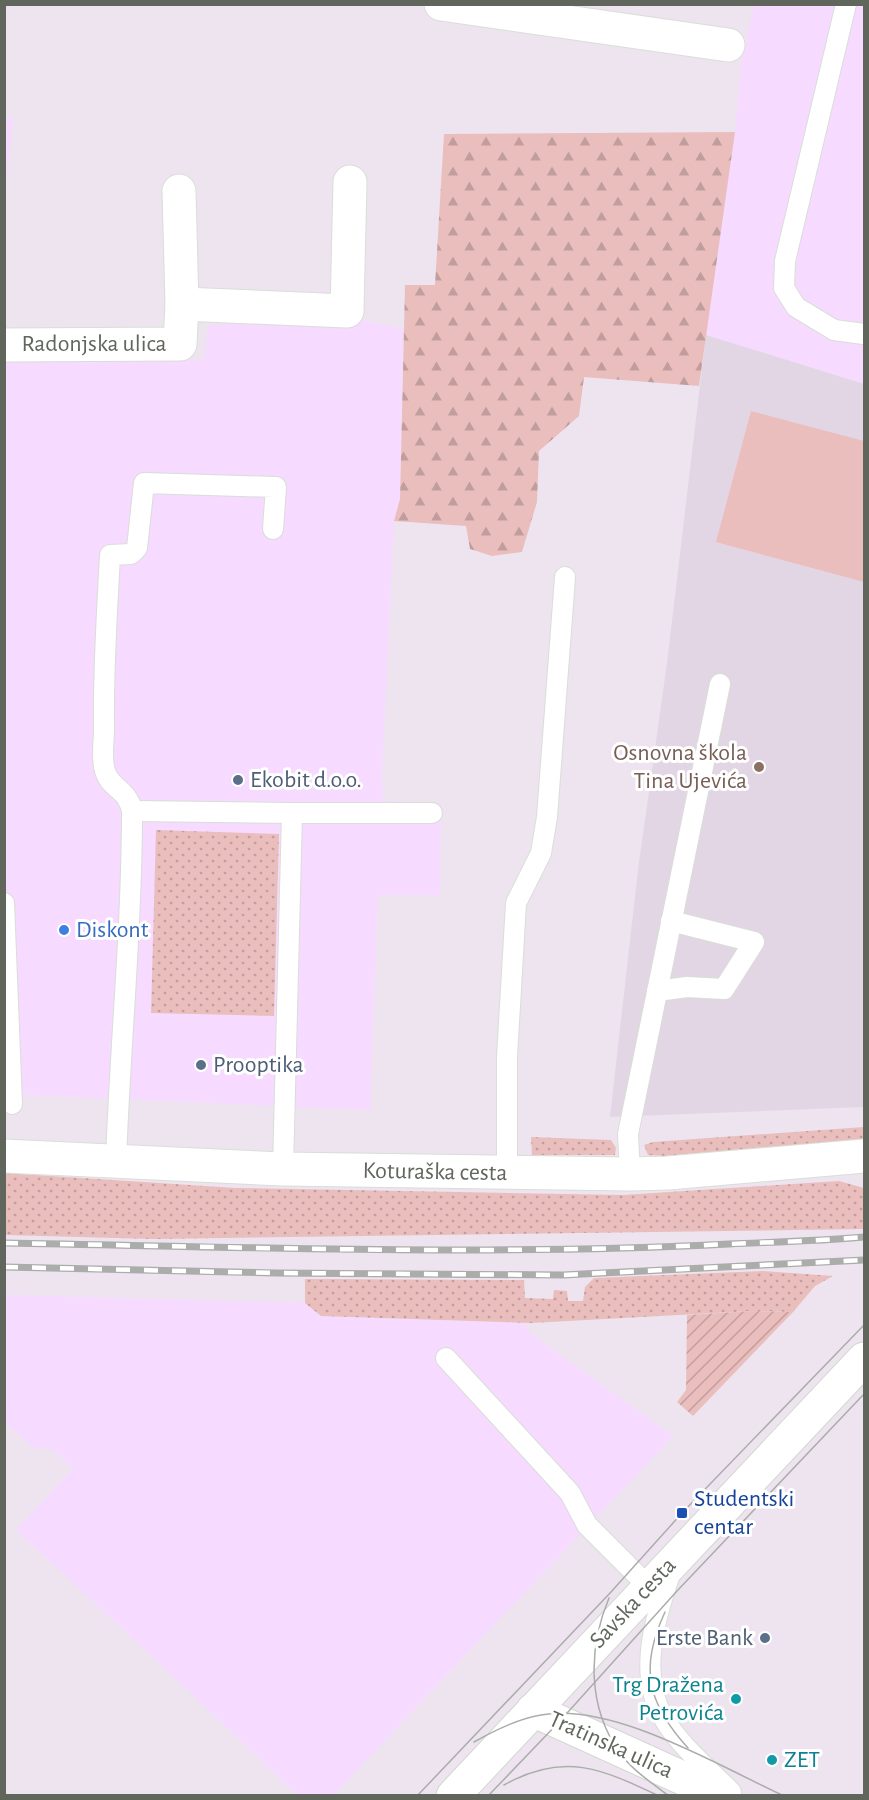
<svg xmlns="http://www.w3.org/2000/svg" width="869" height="1800" font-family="'Alegreya Sans',sans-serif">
	<defs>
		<pattern id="grass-dots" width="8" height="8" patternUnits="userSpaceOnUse" patternTransform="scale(1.5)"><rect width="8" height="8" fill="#eabebd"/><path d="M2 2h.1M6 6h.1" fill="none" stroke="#c19e9d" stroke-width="1.8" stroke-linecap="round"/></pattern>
		<pattern id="forest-firs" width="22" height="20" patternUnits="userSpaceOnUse" patternTransform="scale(1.5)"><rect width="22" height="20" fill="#eabebd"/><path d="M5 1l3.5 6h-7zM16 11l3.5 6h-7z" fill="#c19e9d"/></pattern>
		<pattern id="garden-furrows" width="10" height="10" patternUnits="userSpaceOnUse" patternTransform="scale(1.5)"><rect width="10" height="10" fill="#eabebd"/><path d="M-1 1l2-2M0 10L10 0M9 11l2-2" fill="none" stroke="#c19e9d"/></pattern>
	</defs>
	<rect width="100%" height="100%" fill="#ede4f0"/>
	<!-- commercial -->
	<g fill="#f6daff">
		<polygon points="754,5 864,5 864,384 706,335 735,132 741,67"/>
		<polygon points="5,118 13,119 5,193 4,118"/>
		<polygon points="356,319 403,329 400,499 394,521 382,772 383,801 441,803 440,895 378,895 370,1110 5,1094 5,359 55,361 204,360 209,325"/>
		<polygon points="4,1295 305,1303 321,1316 524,1323 530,1333 673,1436 333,1795 297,1795 186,1688 16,1530 73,1469 53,1449 33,1448 5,1422"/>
	</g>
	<!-- education -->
	<polygon fill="#e2d6e5" points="706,335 864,384 864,1107 610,1117 638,870 667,663"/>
	<!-- grass -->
	<g fill="url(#grass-dots)">
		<polygon points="156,830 279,834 274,1016 151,1013"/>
		<polygon points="864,1127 864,1139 664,1156 648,1155 644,1145 653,1142"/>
		<polygon points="531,1137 611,1140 616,1148 615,1155 532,1155"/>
		<polygon points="5,1173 236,1188 623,1195 839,1181 864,1188 864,1229 153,1239 5,1235"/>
		<polygon points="763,1271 833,1276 815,1286 793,1312 752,1311 531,1323 321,1316 305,1303 305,1279 524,1280 525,1298 553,1299 554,1290 567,1291 568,1301 583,1301 585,1287 594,1278"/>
	</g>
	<!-- forest -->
	<polygon fill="url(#forest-firs)" points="735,132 699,386 584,377 579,416 539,451 537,502 522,552 492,556 470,549 466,526 394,521 400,499 405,285 435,285 444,134"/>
	<!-- garden -->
	<polygon fill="url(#garden-furrows)" points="752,1311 793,1312 693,1416 677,1402 686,1390 687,1315"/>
	<!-- pitch -->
	<polygon fill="#eabebd" points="751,411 864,441 864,582 716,542"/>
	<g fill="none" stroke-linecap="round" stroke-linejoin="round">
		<!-- lane casing -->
		<g stroke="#d9ded6" stroke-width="22">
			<g id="lane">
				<polyline points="846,4 785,261 784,288 796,307 834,330 864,334"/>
				<polyline points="132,811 292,813 283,1169"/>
				<polyline points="292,813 432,813"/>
				<polyline points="4,903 12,1104"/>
				<polyline points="657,991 687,987 724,989 754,942 671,921"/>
				<path d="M116,1162C120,1045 132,928 132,811C128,789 110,789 105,771C101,759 104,742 104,729C103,671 107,613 110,555L131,554L137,548L144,483L276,487L273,529"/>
				<polyline points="507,1174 507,1057 516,903 541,853 547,817 565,577"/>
				<polyline points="630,1174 628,1134 720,684"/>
				<polyline points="446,1358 570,1493 587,1525 648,1586"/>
				<path d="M670,1574C655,1618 638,1674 663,1717C678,1744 709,1770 731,1792"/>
			</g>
		</g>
		<!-- street casing -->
		<g stroke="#d9ded6" stroke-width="35">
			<g id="street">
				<polyline points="441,4 728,45"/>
				<polyline points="179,191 182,304"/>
				<polyline points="4,345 180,344 182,304 347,311 350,182"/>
				<polyline points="4,1156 283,1169 630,1174 668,1173 864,1156"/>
			</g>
		</g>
		<!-- secondary casing -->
		<g stroke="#d2d8ce" stroke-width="35">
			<g id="secondary">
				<polyline points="533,1710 722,1796"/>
				<polyline points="453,1796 864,1359"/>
			</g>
		</g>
		<!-- lane -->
		<use href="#lane" stroke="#fff" stroke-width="20"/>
		<!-- street -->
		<use href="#street" stroke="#fff" stroke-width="33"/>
		<!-- secondary -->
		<use href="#secondary" stroke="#fff" stroke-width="33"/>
		<!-- tram -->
		<g stroke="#abadaa" stroke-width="1.5">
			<path d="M609,1598C588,1648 587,1707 620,1753C632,1770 652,1783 669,1796"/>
			<path d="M665,1612C639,1668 647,1703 688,1748"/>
			<path d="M474,1742C495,1730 517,1719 541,1715C613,1702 719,1766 784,1796"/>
			<path d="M504,1785C564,1751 602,1769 659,1796"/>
			<polyline points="417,1796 611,1592 682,1513 864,1325"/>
			<polyline points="488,1796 559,1722 677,1591 864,1394"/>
		</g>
		<!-- rail casing -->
		<g stroke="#abadaa" stroke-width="7">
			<g id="rail">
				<path d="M4,1243C246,1247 488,1256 729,1244C774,1242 819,1241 864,1237"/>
				<polyline points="4,1267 276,1273 563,1275 864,1260"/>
			</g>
		</g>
		<!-- rail -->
		<use href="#rail" stroke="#fff" stroke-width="4.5" stroke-dasharray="14" stroke-linecap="butt"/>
	</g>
	<!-- markers -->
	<circle fill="#8d6e63" stroke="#fff" stroke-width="2" cx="759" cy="767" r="6"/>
	<g fill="#5c6f8a" stroke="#fff" stroke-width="2">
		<circle cx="238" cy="780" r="6"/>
		<circle cx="201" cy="1065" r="6"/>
		<circle cx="765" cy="1638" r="6"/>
	</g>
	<circle fill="#3f7fe0" stroke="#fff" stroke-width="2" cx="64" cy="930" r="6"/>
	<rect fill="#1a4fb4" stroke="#fff" stroke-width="2" x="676" y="1507" width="12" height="12" rx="3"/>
	<g fill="#0f9aa8" stroke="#fff" stroke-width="2">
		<circle cx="736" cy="1699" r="6"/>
		<circle cx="772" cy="1760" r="6"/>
	</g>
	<g text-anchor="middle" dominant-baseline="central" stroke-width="6" stroke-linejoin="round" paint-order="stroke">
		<!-- street labels -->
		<g font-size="24" fill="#60665c" stroke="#fff">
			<text x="94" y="344">Radonjska ulica</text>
			<text transform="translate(435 1172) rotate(1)">Koturaška cesta</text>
			<text transform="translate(633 1603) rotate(-47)">Savska cesta</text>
			<text transform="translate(611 1745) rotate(24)">Tratinska ulica</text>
		</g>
		<!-- education labels -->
		<g font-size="24" fill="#785e54" stroke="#fff" text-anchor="end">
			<text x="747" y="753">Osnovna škola<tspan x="747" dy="28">Tina Ujevića</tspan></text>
		</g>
		<!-- service labels -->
		<g font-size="24" fill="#4e5e75" stroke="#fff" text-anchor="start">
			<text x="250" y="780">Ekobit d.o.o.</text>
			<text x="213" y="1065">Prooptika</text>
			<text x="753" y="1638" text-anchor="end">Erste Bank</text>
		</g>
		<!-- shop labels -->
		<g font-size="24" fill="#366cbe" stroke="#fff" text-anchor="start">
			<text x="76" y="930">Diskont</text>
		</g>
		<!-- transit labels -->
		<g font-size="24" fill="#164399" stroke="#fff" text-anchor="start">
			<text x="694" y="1499">Studentski<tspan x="694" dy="28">centar</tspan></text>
		</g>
		<!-- culture labels -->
		<g font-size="24" fill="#0d838f" stroke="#fff" text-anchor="end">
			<text x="724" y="1685">Trg Dražena<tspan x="724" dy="28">Petrovića</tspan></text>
			<text x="784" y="1760" text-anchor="start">ZET</text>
		</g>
	</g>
	<!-- border -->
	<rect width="869" height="1800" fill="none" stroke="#60665c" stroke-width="12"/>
</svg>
